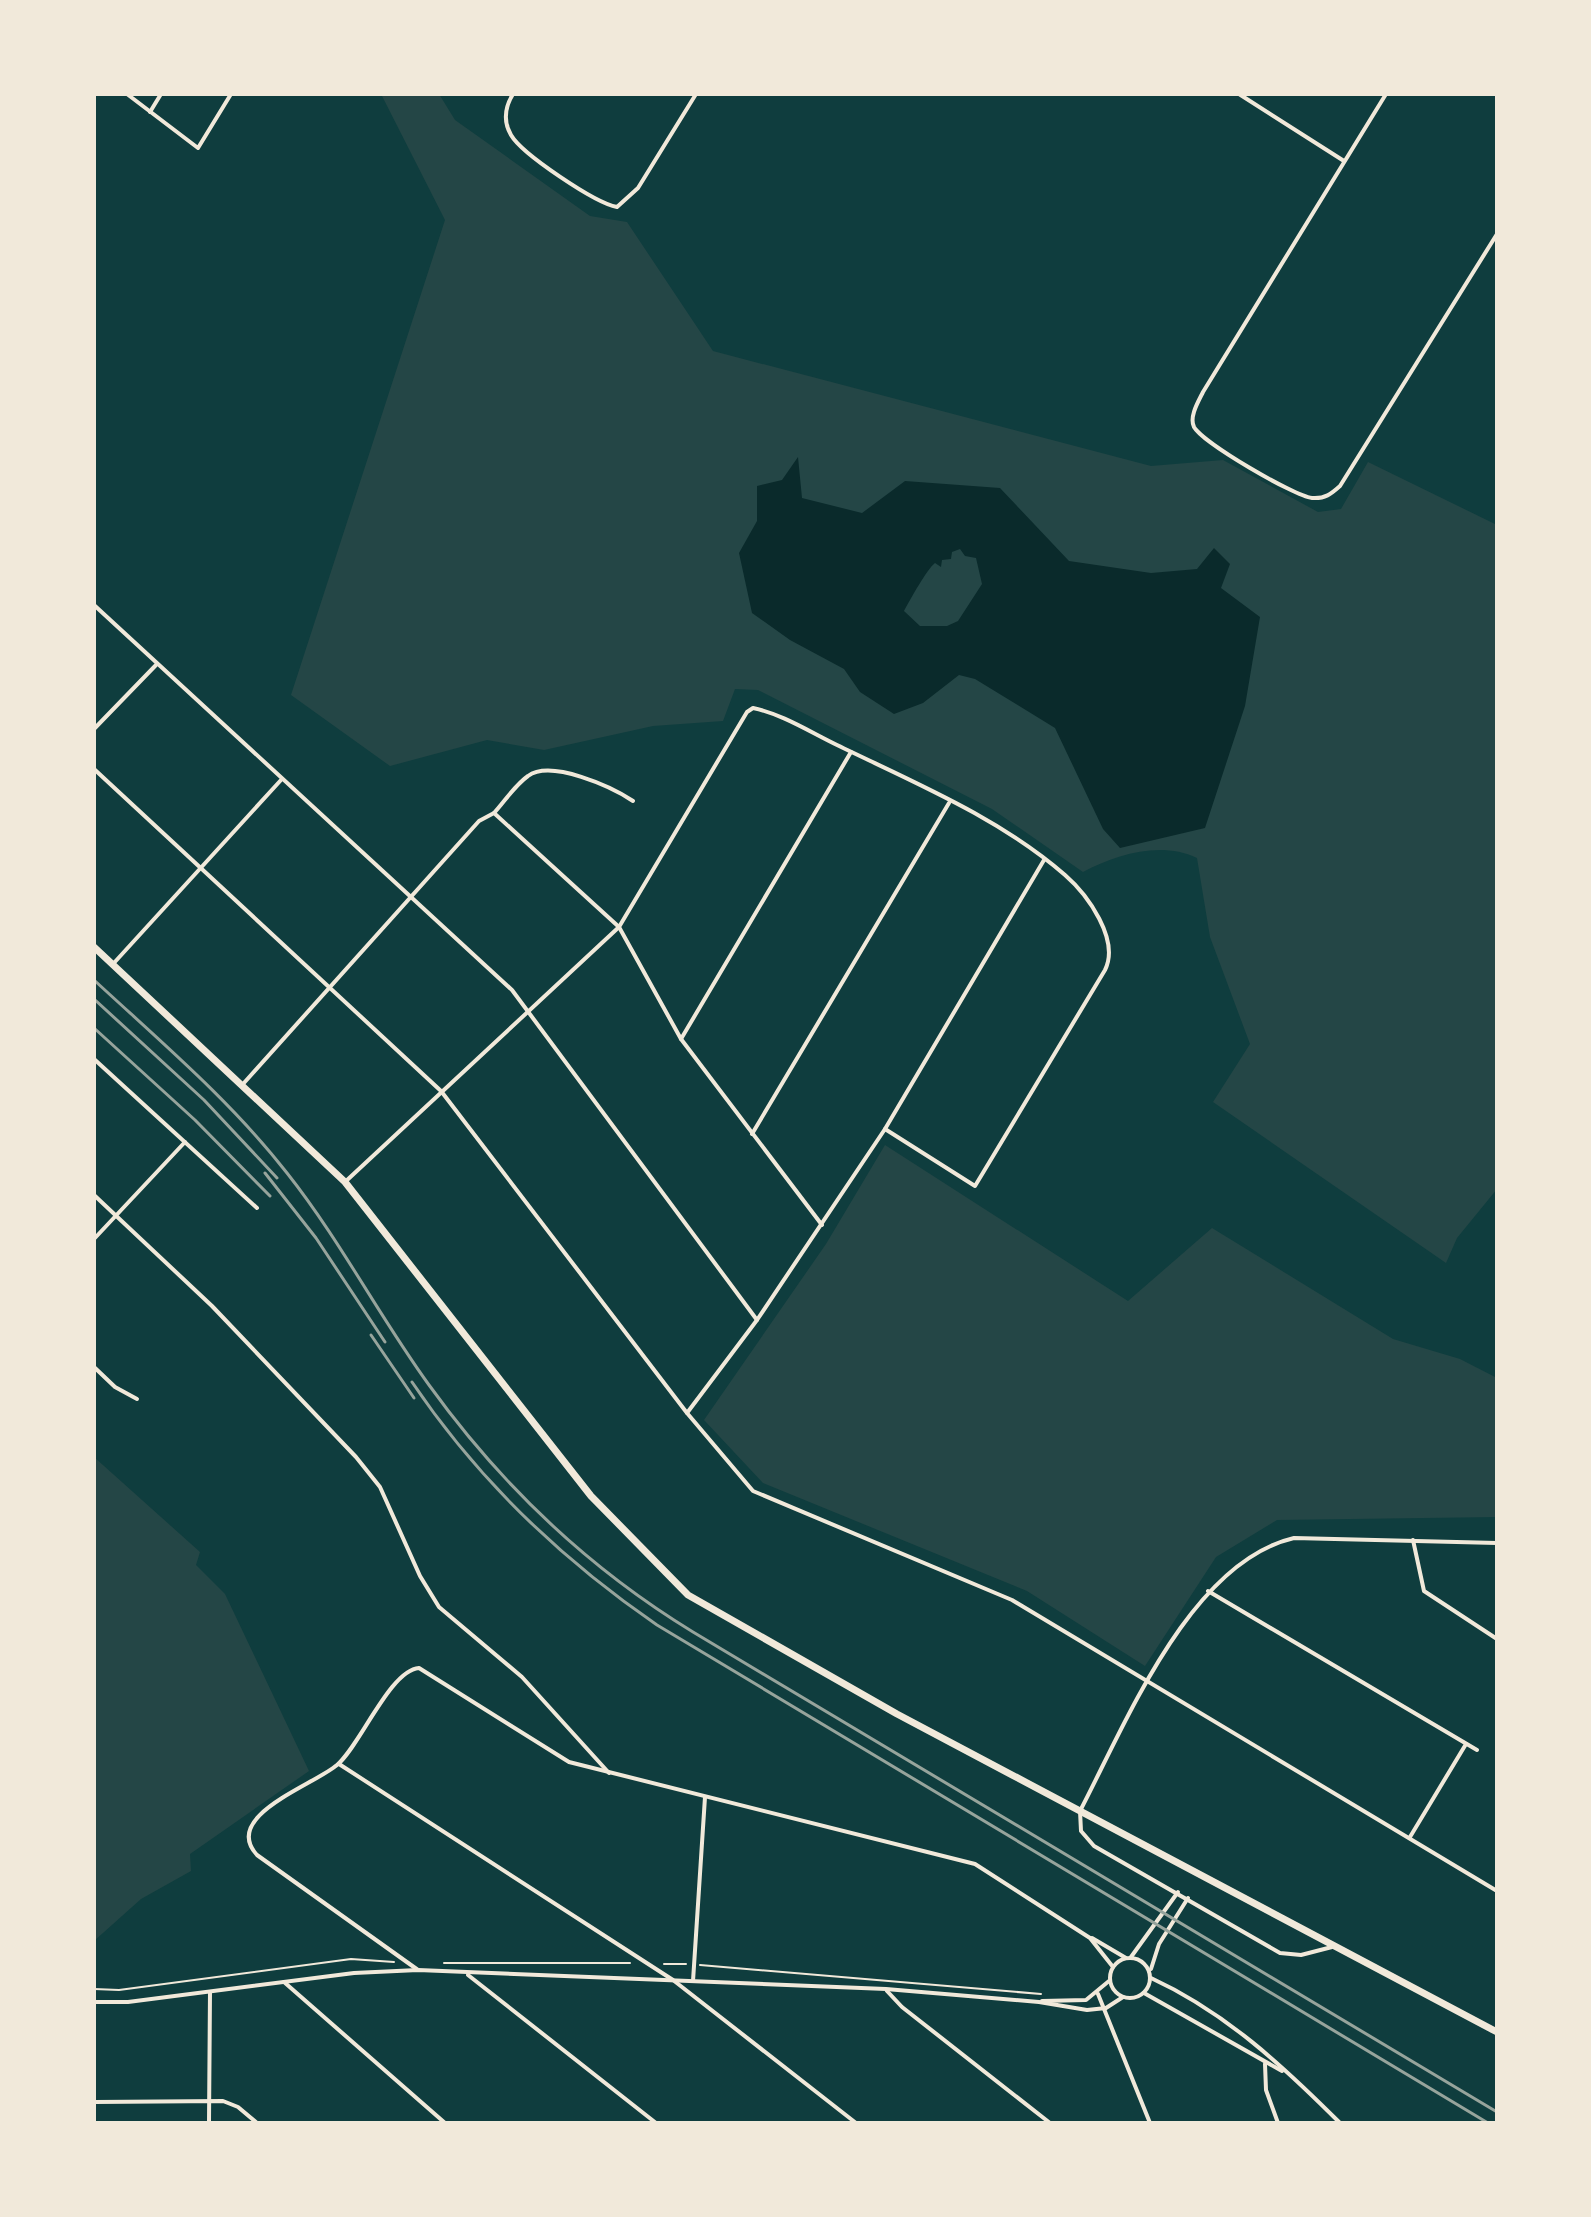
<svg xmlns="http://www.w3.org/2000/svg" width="1591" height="2217" font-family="'Asap Condensed',sans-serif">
	<rect width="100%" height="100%" fill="#0f3d3e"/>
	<!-- green -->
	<g fill="#244646">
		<path d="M381,94H439L455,120L590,216L627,222L713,351L1151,466L1223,460L1318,512L1341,509L1368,462L1497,525V1189L1457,1238L1446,1263L1213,1102L1250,1044L1210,937L1197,858C1161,841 1117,854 1083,872L992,809L758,690L735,689L723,721L653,726L544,750L487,740L390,766L291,695L445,220Z"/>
		<polygon points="885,1145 1128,1301 1212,1228 1393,1339 1460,1359 1497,1378 1497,1517 1277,1520 1216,1557 1145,1666 1027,1591 763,1483 704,1420 826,1244"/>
		<polygon points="94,1457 200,1552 196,1565 225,1594 309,1771 190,1854 191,1871 141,1899 94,1941"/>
	</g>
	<!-- water -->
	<path fill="#0a2a2b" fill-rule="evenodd" d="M798,457L802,498L862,513L905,481L1000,488L1069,561L1151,573L1197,569L1214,548L1230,564L1221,588L1260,617L1245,706L1205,828L1120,848L1103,829L1055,728L975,679L959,675L923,703L894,714L860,692L844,669L790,640L752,613L739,553L757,521V486L782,480ZM960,549L965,556L976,558L982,584L958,621L947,626H920L904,611C910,600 927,569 935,563L941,567L942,560L951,559L952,552Z"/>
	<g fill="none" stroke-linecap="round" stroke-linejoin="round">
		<!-- path -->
		<g stroke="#f1e9da" stroke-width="2">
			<polyline points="444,1963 630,1963"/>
			<polyline points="664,1964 686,1964"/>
			<polyline points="700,1965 1041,1994"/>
			<polyline points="94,1989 119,1990 351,1959 394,1962"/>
		</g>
		<!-- minor -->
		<g stroke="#f1e9da" stroke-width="4">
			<polyline points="127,94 198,148 231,94"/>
			<path d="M513,94C505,107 503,121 511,135C522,154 595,203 617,207L638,188L696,94"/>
			<polyline points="1239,94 1344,161"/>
			<path d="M1386,94L1203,392C1198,402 1189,417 1194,427C1203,443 1294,496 1312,498C1325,499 1331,494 1340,486L1497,234"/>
			<polyline points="150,112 161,94"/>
			<polyline points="94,605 512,990 757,1320"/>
			<polyline points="94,729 156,665"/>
			<polyline points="94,769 441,1091 687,1413 753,1491 1012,1600 1497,1891"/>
			<path d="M494,813C505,801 515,785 528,776C551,759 612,787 633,801"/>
			<polyline points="113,964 281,780"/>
			<polyline points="681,1039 851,752"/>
			<polyline points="94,1059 257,1208"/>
			<polyline points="243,1084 479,821 494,813 619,927 681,1039 822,1225"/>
			<polyline points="752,1134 949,803"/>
			<path d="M345,1182L619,927L747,712L753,708C782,714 810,732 837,745C913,782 1000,818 1065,875C1088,895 1120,940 1105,970L975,1186L885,1129"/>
			<polyline points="94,1195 212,1306 356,1457 380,1487 420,1576 439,1607 522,1677 609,1773"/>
			<polyline points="94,1239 185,1142"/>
			<polyline points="94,1367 115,1387 137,1399"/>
			<polyline points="687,1413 757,1320 885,1129 1044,860"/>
			<polyline points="1413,1540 1424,1591 1497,1639"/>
			<polyline points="1208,1591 1477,1750"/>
			<polyline points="339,1764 673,1980 856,2123"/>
			<polyline points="1410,1837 1466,1744"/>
			<polyline points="1092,1938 1126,1958"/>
			<path d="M1332,1947L1301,1955L1280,1953L1094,1846L1081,1831L1080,1811C1126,1723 1190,1562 1294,1538L1497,1543"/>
			<polyline points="1131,1957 1178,1892"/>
			<circle cx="1130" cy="1978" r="20"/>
			<polyline points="1151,1969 1159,1944 1188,1898"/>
			<path d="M418,1970L257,1855C221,1816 312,1786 337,1765C360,1746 390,1670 419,1668L569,1762L975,1864L1090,1938L1113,1967"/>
			<polyline points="468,1975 656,2123"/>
			<path d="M1151,1978C1225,2012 1283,2066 1340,2123"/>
			<polyline points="693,1981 705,1797"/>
			<polyline points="284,1982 445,2123"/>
			<polyline points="887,1991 902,2007 1050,2123"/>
			<polyline points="1144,1993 1282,2071"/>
			<polyline points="1098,1994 1150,2123"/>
			<polyline points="1042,2001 1086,2000 1109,1981"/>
			<polyline points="94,2002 128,2002 354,1973 418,1970 886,1989 1039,2002 1087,2010 1106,2008 1123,1997"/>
			<polyline points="1265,2064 1266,2090 1278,2123"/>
			<polyline points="94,2102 223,2101 238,2107 257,2123"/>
			<polyline points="209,2123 210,1992"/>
		</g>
		<!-- primary -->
		<polyline stroke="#f1e9da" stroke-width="7" points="94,947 345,1182 591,1496 688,1595 897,1714 1497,2032"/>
		<!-- rail -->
		<g stroke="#97a49c" stroke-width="3">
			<path d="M94,980C161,1042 231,1101 287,1173C340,1240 379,1316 429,1385C501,1485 588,1568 693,1632L1497,2112"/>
			<polyline points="94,999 204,1100 277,1178"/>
			<polyline points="94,1028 195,1120 270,1196"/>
			<polyline points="265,1173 316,1238 385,1342"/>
			<polyline points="371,1335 414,1398"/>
			<path d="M412,1382C478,1480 561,1559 657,1625L1488,2123"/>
		</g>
	</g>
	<!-- border -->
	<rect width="1591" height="2217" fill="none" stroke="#f1e9da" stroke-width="192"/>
</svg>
